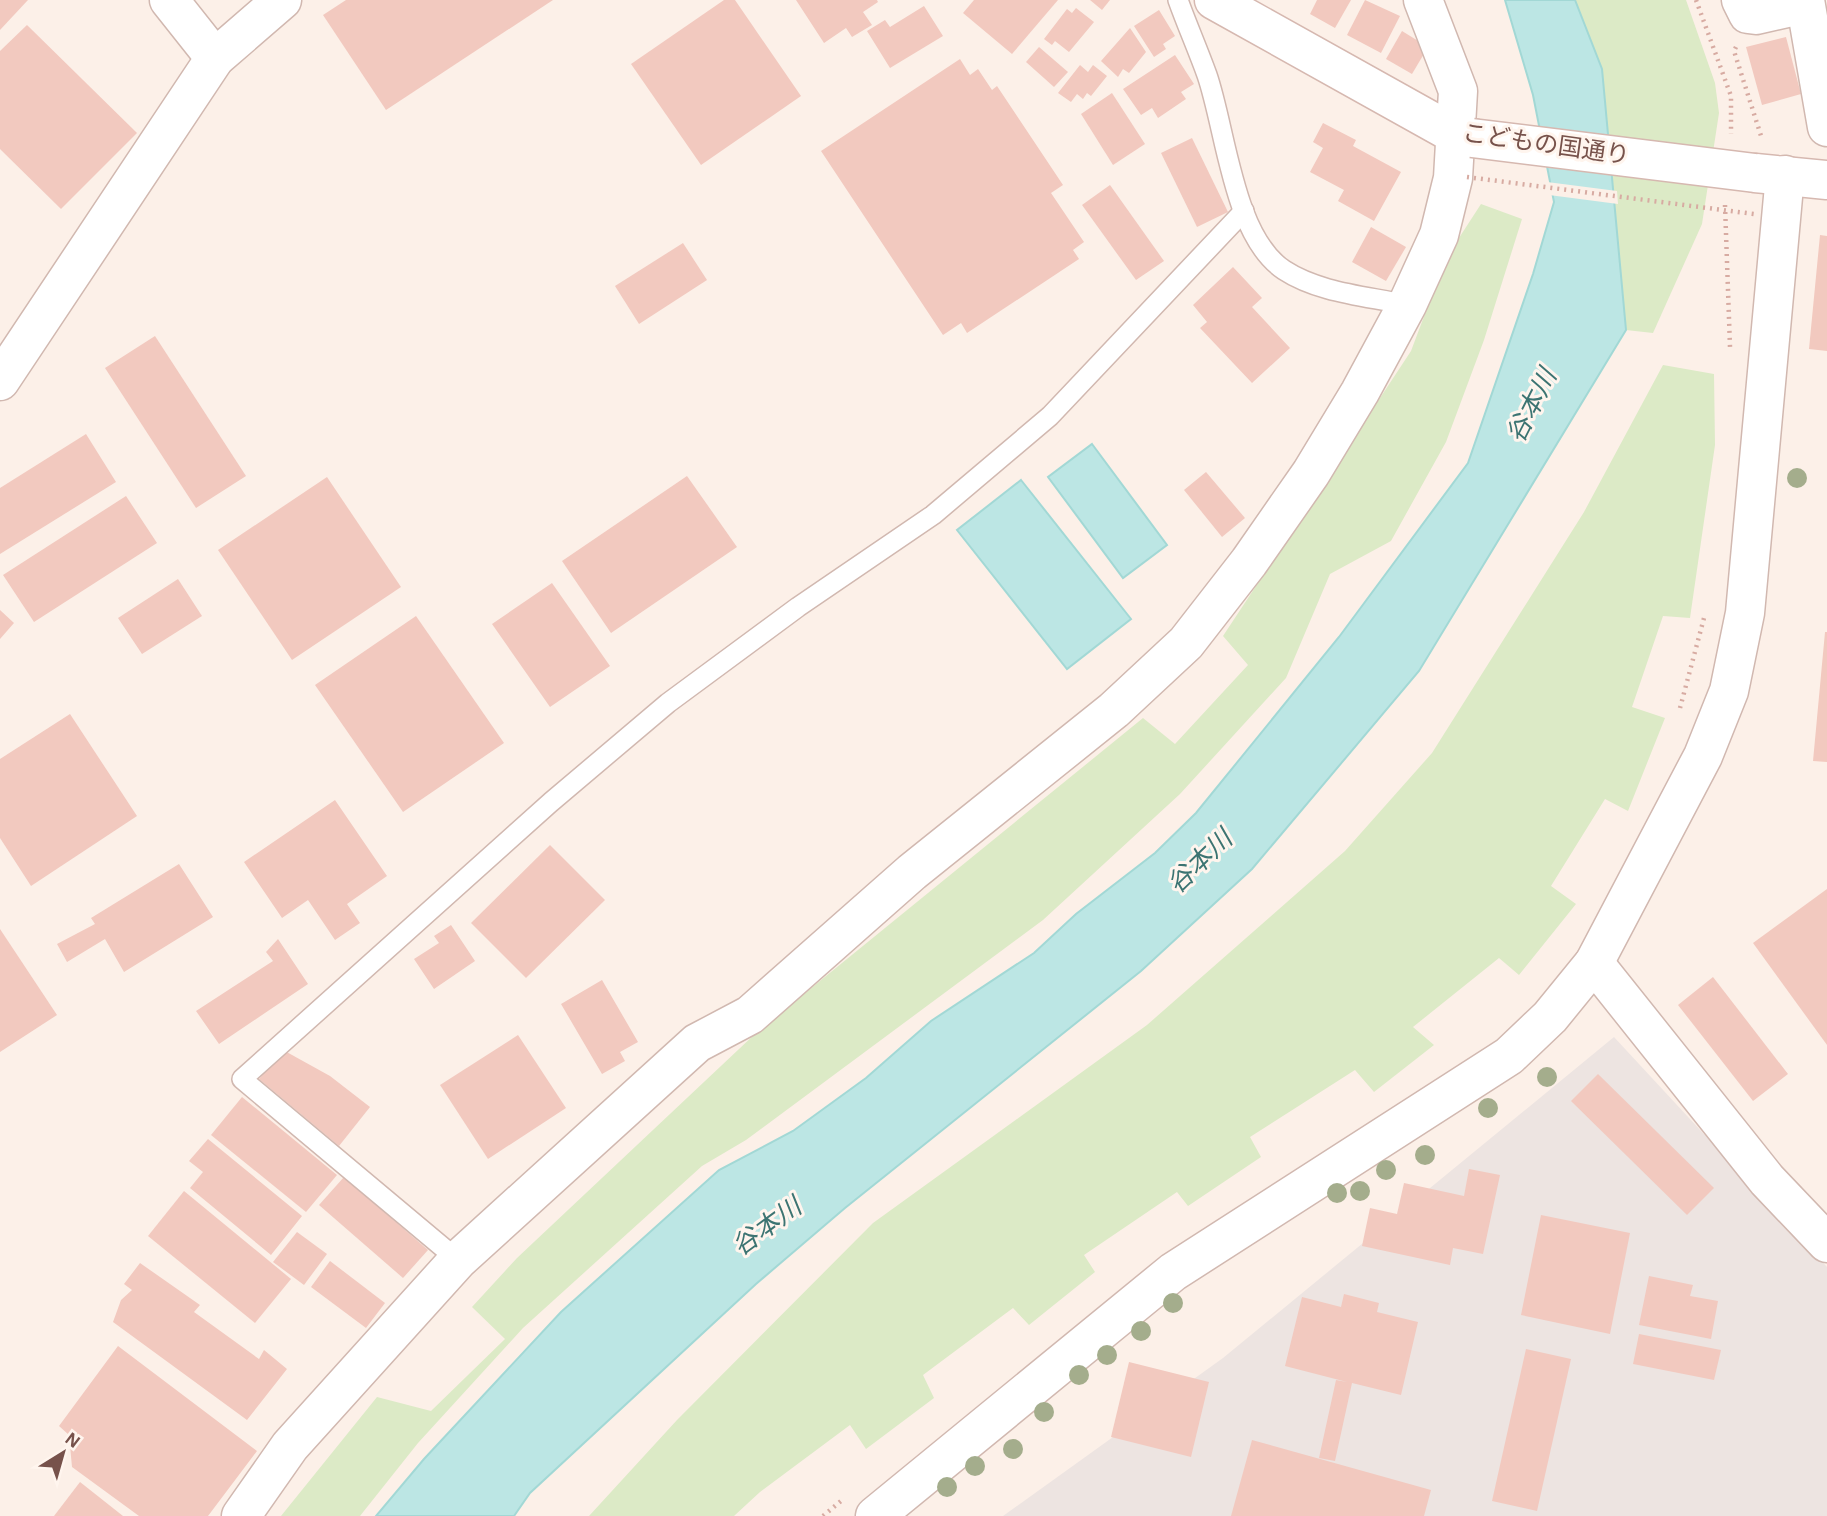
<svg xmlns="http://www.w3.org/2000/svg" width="1827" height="1516" font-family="'Alegreya Sans','Noto Sans JP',sans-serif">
	<rect width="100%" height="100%" fill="#fcf0e8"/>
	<!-- industrial -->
	<polygon fill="#ede4e1" points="1614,1037 1827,1267 1827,1516 1003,1516 1223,1358"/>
	<!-- green -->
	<g fill="#dceac6">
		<polygon points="1575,0 1686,0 1715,83 1719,113 1702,224 1653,333 1626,330 1602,69"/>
		<polygon points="1481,204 1522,219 1484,340 1446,442 1391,541 1330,574 1286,678 1180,794 1043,920 746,1140 702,1166 523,1328 418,1443 360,1516 281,1516 377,1397 431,1411 505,1339 472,1307 517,1258 756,1033 1143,718 1175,744 1248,665 1223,636 1411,351 1446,258"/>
		<polygon points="1663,365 1714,374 1715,445 1690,618 1663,616 1632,707 1665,718 1628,811 1605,799 1551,886 1576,904 1519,975 1499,958 1413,1027 1434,1045 1374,1092 1355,1070 1250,1137 1261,1157 1188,1206 1177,1192 1084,1255 1095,1272 1029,1325 1013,1308 923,1375 934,1398 866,1449 850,1425 760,1492 734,1516 589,1516 677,1420 873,1223 1147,1025 1345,851 1432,753 1584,512"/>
	</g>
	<!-- water -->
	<g fill="#bce6e4" stroke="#a2d8d5" stroke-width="2">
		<polygon points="1505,0 1575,0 1602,69 1626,330 1419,671 1252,869 1141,971 845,1208 756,1284 530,1493 514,1516 376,1516 424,1459 561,1312 719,1170 793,1131 866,1078 931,1021 1034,953 1076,914 1155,853 1196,813 1339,637 1468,463 1533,274 1554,202 1533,95"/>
		<polygon points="1092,444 1167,545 1123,578 1048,477"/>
		<polygon points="1021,480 1131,619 1067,669 957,530"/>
	</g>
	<!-- pier -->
	<polygon fill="#fcf0e8" points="1547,182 1617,191 1618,204 1549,195"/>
	<!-- building -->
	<g fill="#f2c9bf">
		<polygon points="0,0 28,0 0,30"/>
		<polygon points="346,0 553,0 386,110 323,15"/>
		<polygon points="724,0 735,0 801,96 701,165 631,64"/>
		<polygon points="796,0 877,0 878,2 863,12 872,25 852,37 846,28 824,43"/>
		<polygon points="974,0 1058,0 1012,54 963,13"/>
		<polygon points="1090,0 1110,0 1102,10"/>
		<polygon points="1317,0 1351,0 1335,28 1310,14"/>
		<polygon points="1365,0 1400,16 1381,53 1347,35"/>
		<polygon points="924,6 943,36 890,68 867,31 885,20 890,27"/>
		<polygon points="1076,8 1094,22 1069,52 1055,41 1052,45 1044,39 1067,9 1072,13"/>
		<polygon points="1159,10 1175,36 1163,44 1166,49 1154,57 1134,26"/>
		<polygon points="27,25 137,133 61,209 0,149 0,51"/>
		<polygon points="1130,28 1146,52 1129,73 1123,69 1118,77 1101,61"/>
		<polygon points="1402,31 1428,47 1412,74 1386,59"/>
		<polygon points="1786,37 1801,94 1762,105 1746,47"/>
		<polygon points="1039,47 1068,72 1054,87 1026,62"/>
		<polygon points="1175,55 1194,84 1181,92 1186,99 1158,118 1152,108 1141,115 1123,89"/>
		<polygon points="960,59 970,75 978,69 992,90 997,86 1063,185 1051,193 1084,242 1073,250 1079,259 967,333 961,323 943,335 821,151"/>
		<polygon points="1080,65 1088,72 1093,65 1107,76 1091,96 1087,93 1083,99 1077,94 1071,102 1058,93"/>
		<polygon points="1112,93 1145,144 1113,165 1081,114"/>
		<polygon points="1323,123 1356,140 1353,146 1401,172 1374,221 1338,201 1344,190 1310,172 1323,148 1313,142"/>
		<polygon points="1192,138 1228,212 1197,227 1161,153"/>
		<polygon points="1110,185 1164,261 1136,280 1082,205"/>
		<polygon points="1371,227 1406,247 1386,281 1352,262"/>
		<polygon points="1820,235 1827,236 1827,351 1809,349"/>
		<polygon points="683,243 707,280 639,324 615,286"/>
		<polygon points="1233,267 1262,298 1252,307 1290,348 1252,383 1200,328 1207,322 1193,305"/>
		<polygon points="155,336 246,476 196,508 105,368"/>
		<polygon points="86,434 116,482 0,554 0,488"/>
		<polygon points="1206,472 1245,518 1222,537 1184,490"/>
		<polygon points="687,476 737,547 611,633 562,561"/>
		<polygon points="327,477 401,587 292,660 218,550"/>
		<polygon points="126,496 157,543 34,622 3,575"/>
		<polygon points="178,579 202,616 142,654 118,618"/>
		<polygon points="552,583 610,666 550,707 492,624"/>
		<polygon points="0,610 14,623 0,639"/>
		<polygon points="416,616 504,743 403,812 315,685"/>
		<polygon points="1825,632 1827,632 1827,762 1813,761"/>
		<polygon points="70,714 137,816 31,886 0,838 0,759"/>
		<polygon points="335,800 387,876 347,904 360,923 335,940 308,900 282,918 244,862"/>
		<polygon points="550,845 605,900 526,978 471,923"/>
		<polygon points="179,864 213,917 124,972 105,939 67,962 57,944 95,924 91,918"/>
		<polygon points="1827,889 1827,1045 1753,943"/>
		<polygon points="451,925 475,961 434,989 414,959 439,943 434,936"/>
		<polygon points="0,929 57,1015 0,1052"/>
		<polygon points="278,939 308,984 219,1044 196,1011 273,961 266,952"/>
		<polygon points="1713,977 1788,1074 1753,1101 1678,1005"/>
		<polygon points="602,980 638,1042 620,1052 625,1061 602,1074 561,1004"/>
		<polygon points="518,1035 566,1108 488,1159 440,1085"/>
		<polygon points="283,1050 330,1076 370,1107 339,1146 259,1079"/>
		<polygon points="1598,1074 1714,1188 1687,1215 1571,1101"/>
		<polygon points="242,1097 337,1175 306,1212 211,1135"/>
		<polygon points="208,1139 302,1216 271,1255 190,1188 203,1172 189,1161"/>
		<polygon points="1469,1169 1500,1175 1483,1254 1453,1248 1450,1265 1362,1246 1370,1208 1397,1214 1404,1183 1464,1196"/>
		<polygon points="344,1177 428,1250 403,1278 319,1205"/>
		<polygon points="184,1191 291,1279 255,1323 148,1236"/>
		<polygon points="1541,1215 1630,1233 1610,1334 1521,1315"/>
		<polygon points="297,1232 327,1254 304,1285 273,1262"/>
		<polygon points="330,1261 385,1303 366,1328 311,1287"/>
		<polygon points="140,1263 200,1305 194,1312 259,1359 264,1350 287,1369 247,1420 113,1322 121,1300 132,1290 124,1284"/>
		<polygon points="1649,1276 1693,1285 1690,1296 1718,1301 1711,1339 1639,1325"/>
		<polygon points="1344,1294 1379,1303 1377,1312 1418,1322 1401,1395 1352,1383 1335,1461 1319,1458 1336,1380 1347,1382 1285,1366 1302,1297 1341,1307"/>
		<polygon points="1639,1334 1721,1350 1714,1380 1633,1364"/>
		<polygon points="118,1346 257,1451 208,1516 139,1516 72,1467 69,1435 59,1426"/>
		<polygon points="1526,1349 1571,1359 1537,1511 1492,1501"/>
		<polygon points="1129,1362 1209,1382 1191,1457 1111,1437"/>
		<polygon points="1252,1440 1431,1490 1424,1516 1231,1516"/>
		<polygon points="80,1482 123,1516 54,1516"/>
	</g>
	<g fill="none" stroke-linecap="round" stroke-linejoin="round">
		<!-- service casing -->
		<g stroke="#d1b8b0" stroke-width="22">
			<g id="service">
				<path d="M1178,0C1187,25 1198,50 1207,75C1226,130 1233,236 1284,270C1319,293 1367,296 1407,305"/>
				<polyline points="458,1260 242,1079 551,802 668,703 798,607 933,515 1050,416 1244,211"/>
			</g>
		</g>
		<!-- minor casing -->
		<g stroke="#d1b8b0" stroke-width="41">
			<g id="minor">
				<polyline points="169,0 215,58"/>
				<polyline points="1741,0 1748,14 1756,15 1805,4"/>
				<polyline points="1805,0 1827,127"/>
				<polyline points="0,381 215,58 282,0"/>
				<polyline points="1594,963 1767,1180 1827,1243"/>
				<polyline points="241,1516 290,1446 458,1260 697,1043 750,1015 912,872 1114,710 1186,643 1249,562 1311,473 1360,392 1407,305 1439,235 1453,178 1458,91 1423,0"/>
			</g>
		</g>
		<!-- tertiary casing -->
		<g stroke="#d1b8b0" stroke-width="41">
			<polyline id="tertiary" points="875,1516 1173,1272 1509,1056 1550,1017 1594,963 1703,756 1729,691 1745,613 1785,175"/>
		</g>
		<!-- secondary casing -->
		<g stroke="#d6b8b0" stroke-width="41">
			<g id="secondary">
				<polyline points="1214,0 1456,135 1472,138"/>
				<polyline points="1755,173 1827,180"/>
			</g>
		</g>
		<!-- path -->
		<g stroke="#d7aba2" stroke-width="4.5" stroke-dasharray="2 5" stroke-linecap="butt">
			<polyline points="1696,0 1731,96 1731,134"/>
			<polyline points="1736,47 1734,51 1762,139"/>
			<polyline points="1725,205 1730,347"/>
			<polyline points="1680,708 1704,618"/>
			<polyline points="823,1516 841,1501"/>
		</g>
		<!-- service -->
		<use href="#service" stroke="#fff" stroke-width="19"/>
		<!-- minor -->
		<use href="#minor" stroke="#fff" stroke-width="38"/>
		<!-- tertiary -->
		<use href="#tertiary" stroke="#fff" stroke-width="38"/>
		<!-- secondary -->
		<use href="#secondary" stroke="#fff" stroke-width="38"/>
		<!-- secondary-bridge casing -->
		<g stroke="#d6b8b0" stroke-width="41" stroke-linecap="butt">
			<polyline id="secondary-bridge" points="1472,138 1755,173"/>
		</g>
		<!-- path-bridge -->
		<polyline stroke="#d7aba2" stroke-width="4.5" stroke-dasharray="2 5" stroke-linecap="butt" points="1467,177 1754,214"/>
		<!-- secondary-bridge -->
		<use href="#secondary-bridge" stroke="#fff" stroke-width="38"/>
	</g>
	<!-- trees -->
	<g fill="#a4ad8c">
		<circle cx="1797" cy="478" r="10"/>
		<circle cx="1547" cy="1077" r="10"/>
		<circle cx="1488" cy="1108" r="10"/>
		<circle cx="1425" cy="1155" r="10"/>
		<circle cx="1386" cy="1170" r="10"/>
		<circle cx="1360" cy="1191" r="10"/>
		<circle cx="1337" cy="1193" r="10"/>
		<circle cx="1173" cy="1303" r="10"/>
		<circle cx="1141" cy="1331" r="10"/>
		<circle cx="1107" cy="1355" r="10"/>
		<circle cx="1079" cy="1375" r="10"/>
		<circle cx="1044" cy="1412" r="10"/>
		<circle cx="1013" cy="1449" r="10"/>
		<circle cx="975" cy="1466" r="10"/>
		<circle cx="947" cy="1487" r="10"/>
	</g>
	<g text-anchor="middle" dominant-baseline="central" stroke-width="6" stroke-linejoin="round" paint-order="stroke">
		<!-- street labels -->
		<g font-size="24" fill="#77524b" stroke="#fff5ee">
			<text transform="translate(1546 145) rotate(8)">こどもの国通り</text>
		</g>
		<!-- water labels -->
		<g font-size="26" font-style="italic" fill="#3c7472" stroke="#fff5ee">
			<text transform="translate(1532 406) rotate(-63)">谷本川</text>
			<text transform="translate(1200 862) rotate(-44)">谷本川</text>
			<text transform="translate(767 1227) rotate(-36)">谷本川</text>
		</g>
	</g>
	<!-- north arrow -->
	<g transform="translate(63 1453) rotate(37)" stroke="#fff5ee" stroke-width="5" paint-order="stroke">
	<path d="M0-5L12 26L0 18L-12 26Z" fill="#77524b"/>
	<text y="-10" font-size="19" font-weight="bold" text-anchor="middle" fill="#77524b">N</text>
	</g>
</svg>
